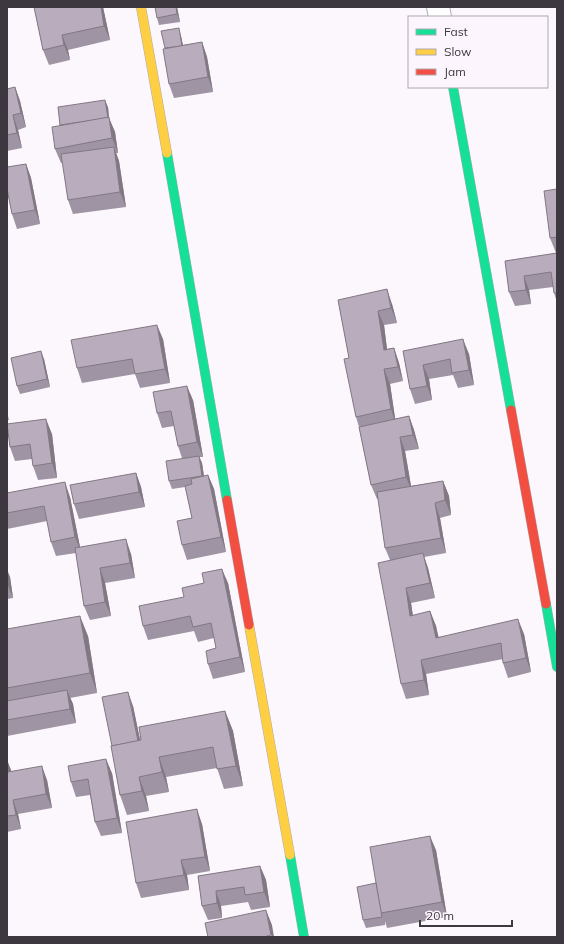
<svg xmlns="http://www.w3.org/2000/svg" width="564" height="944" font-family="Mulish,sans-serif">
	<rect width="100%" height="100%" fill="#fbf7fc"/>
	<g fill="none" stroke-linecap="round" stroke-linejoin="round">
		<!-- street casing -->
		<g stroke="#afabb1" stroke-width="24">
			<polyline id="street" points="438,7 440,17"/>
		</g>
		<!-- fast casing -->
		<g stroke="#afabb1" stroke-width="10">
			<g id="fast">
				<polyline points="453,87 511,410"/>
				<polyline points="167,153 227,500"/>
				<polyline points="546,604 557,667"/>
				<polyline points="290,855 304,937"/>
			</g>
		</g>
		<!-- slow casing -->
		<g stroke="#afabb1" stroke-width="10">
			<g id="slow">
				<polyline points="141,7 167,153"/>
				<polyline points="249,625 290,855"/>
			</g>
		</g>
		<!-- jam casing -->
		<g stroke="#afabb1" stroke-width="10">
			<g id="jam">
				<polyline points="511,410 546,604"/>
				<polyline points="227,500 249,625"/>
			</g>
		</g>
		<!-- street -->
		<use href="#street" stroke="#fefeff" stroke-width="22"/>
		<!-- fast -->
		<use href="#fast" stroke="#16e098" stroke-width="9"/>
		<!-- slow -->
		<use href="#slow" stroke="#ffcf43" stroke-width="9"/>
		<!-- jam -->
		<use href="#jam" stroke="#f24e42" stroke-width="9"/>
	</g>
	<!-- wall -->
	<g fill="#9f94a3">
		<polygon points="34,7 103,7 110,40 68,50 70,60 49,65 43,50"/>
		<polygon points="177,7 180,22 159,25 157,18"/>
		<polygon points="181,36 183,45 202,42 207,57 213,92 174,98 169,84 165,48"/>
		<polygon points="15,87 20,101 26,127 18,130 22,148 7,151 7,89"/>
		<polygon points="58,107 108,107 109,118 115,132 118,153 116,153 119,161 126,207 73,214 68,200 63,163 61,163 55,149 60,126"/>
		<polygon points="26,164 31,178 40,224 17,229 12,214"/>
		<polygon points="557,189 557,252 556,253 550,238"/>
		<polygon points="557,253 557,302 554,293 553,287 529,290 531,304 515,306 509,292 505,261"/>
		<polygon points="338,300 392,304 397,323 384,325 387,349 394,348 399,363 403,381 390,384 395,419 409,416 414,430 419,449 405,451 411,486 443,481 449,496 451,515 440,518 446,553 424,557 428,568 435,598 411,603 413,616 430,611 436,626 438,637 524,634 531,672 508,678 503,663 503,659 426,674 429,695 406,699 401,684 390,560 385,548 378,499 377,499 371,485 359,427 356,417 349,358"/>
		<polygon points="163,339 170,383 140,388 135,374 82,383 77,368"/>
		<polygon points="403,351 469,354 474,385 458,388 453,375 429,379 432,400 415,404 410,389"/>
		<polygon points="44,359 50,387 20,394 17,386"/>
		<polygon points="193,400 203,457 199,457 202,463 204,476 208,475 214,489 226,552 187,560 182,545 192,518 185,487 172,489 169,481 182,458 178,446 174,426 162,428 157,413"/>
		<polygon points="7,412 9,420 7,420"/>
		<polygon points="52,434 57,478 38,480 33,466 32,459 15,461 10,447"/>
		<polygon points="136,473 141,487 145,507 79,519 74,504"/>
		<polygon points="7,493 70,497 80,547 131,554 135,578 105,583 111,616 90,620 84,606 76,553 56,556 51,542 47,521 7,529"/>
		<polygon points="7,570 10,577 13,598 7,599"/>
		<polygon points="204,583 228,583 245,672 213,679 208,664 216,648 214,638 198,642 194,631 148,640 143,626"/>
		<polygon points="7,629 88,636 97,693 70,698 73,704 76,723 7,736 7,701 8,700 7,698"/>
		<polygon points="133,706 140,740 225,711 233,731 243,786 224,789 217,768 166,777 169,792 146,796 149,811 127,815 120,795 112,746"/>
		<polygon points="7,760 11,771 47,780 52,808 18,814 21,829 7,832"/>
		<polygon points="112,773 122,833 101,836 95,822 90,795 76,797 71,782"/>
		<polygon points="202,824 210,871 187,875 189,890 141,898 136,883"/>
		<polygon points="436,850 447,917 387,928 385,921 385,925 366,928 363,920 376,883"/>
		<polygon points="260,866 266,880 270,907 251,910 248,902 221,906 222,918 208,920 202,906 198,876"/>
	</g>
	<!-- shaded-wall -->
	<g fill="#827884">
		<polygon points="101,7 103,7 110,40 104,26"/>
		<polygon points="176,7 177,7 180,22 177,14"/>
		<polygon points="179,28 181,36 185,56 182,49"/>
		<polygon points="62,35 68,50 70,60 64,45"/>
		<polygon points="202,42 207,57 213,92 208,77"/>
		<polygon points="15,87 20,101 26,127 21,113"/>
		<polygon points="105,100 108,107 109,118 115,132 118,153 112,138 108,118"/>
		<polygon points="13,115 18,130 22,148 17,133"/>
		<polygon points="114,147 119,161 126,207 120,192"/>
		<polygon points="26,164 31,178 40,224 35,210"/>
		<polygon points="524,276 529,290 531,304 526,290"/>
		<polygon points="387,289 392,304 397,323 391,308"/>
		<polygon points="378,311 384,325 389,365 384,350"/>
		<polygon points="157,325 163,339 170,383 165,369"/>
		<polygon points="463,339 469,354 474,385 469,370"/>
		<polygon points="394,348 399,363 403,381 398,367"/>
		<polygon points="41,351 44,359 50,387 47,379"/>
		<polygon points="423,365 429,379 432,400 427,386"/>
		<polygon points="384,369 390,384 396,424 391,409"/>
		<polygon points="187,386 193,400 203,457 197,442"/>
		<polygon points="409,416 414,430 419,449 413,435"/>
		<polygon points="46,419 52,434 57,478 52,463"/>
		<polygon points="400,437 405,451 412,492 406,477"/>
		<polygon points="199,456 202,463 205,484 202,476"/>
		<polygon points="136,473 141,487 145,507 139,492"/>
		<polygon points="208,475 214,489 226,552 221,537"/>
		<polygon points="443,481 449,496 451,515 445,500"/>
		<polygon points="65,482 70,497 81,552 75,537"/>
		<polygon points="435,503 440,518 446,553 441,538"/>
		<polygon points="126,539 131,554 135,578 130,563"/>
		<polygon points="423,553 428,568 435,598 430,583"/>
		<polygon points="100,568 105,583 111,616 105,602"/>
		<polygon points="222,569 228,583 245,672 240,657"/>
		<polygon points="7,570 10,577 13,598 7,583"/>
		<polygon points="406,588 411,603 415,631 410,616"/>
		<polygon points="430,611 436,626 442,652 436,638"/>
		<polygon points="80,616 88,636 97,693 90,673"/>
		<polygon points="518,619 524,634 531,672 526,658"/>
		<polygon points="421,660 426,674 429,695 424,680"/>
		<polygon points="67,690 73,704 76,723 70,709"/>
		<polygon points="128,692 133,706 144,759 139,744"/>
		<polygon points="225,711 233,731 243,786 236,766"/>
		<polygon points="159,757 166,777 169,792 162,772"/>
		<polygon points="106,759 112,773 122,833 117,818"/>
		<polygon points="7,760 11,770 14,786 8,772 7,765"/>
		<polygon points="42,766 47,780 52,808 46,794"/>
		<polygon points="139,777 146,796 149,811 142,791"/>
		<polygon points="13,800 18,814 21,829 16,815"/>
		<polygon points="197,809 202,824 210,871 205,857"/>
		<polygon points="430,836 436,850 447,917 442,902"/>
		<polygon points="181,860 187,875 189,890 184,875"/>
		<polygon points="260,866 266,880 270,907 264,892"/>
		<polygon points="216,891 221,906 222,918 217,903"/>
		<polygon points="266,910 272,925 274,937 272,937 271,935"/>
	</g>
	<!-- building -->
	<g fill="#b9acbd" stroke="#827884">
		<polygon points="34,7 101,7 104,26 62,35 64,45 43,50"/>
		<polygon points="155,7 176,7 177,14 157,18"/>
		<polygon points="179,28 182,46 165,48 161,31"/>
		<polygon points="202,42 208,77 169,84 163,49"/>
		<polygon points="15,87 21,113 13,115 17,133 7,135 7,89"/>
		<polygon points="105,100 108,118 60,125 58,107"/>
		<polygon points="109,117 112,138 55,149 52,127"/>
		<polygon points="114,147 120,192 68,200 61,154"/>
		<polygon points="26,164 35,210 12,214 7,189 7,167"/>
		<polygon points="557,189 557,237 550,238 544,191"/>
		<polygon points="557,253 557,293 554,293 551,272 524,276 526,290 509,292 505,261"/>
		<polygon points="387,289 391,308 378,311 384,350 394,348 398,367 384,369 391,409 356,417 344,359 349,358 338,300"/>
		<polygon points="157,325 165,369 135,374 132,359 77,368 71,340"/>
		<polygon points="463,339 469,370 452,373 450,359 423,365 427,386 410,389 403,351"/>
		<polygon points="41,351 47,379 17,386 11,358"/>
		<polygon points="187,386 197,442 178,446 171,411 157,413 153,392"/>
		<polygon points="409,416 413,435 400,437 406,477 371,485 359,427"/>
		<polygon points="46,419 52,463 33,466 30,444 10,447 7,424"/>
		<polygon points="199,456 202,476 169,481 166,461"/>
		<polygon points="136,473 139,492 74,504 70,485"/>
		<polygon points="208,475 221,537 182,545 177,521 192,518 185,486 192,484 191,479"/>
		<polygon points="443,481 445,500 435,503 441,538 385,548 377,492"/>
		<polygon points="65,482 75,537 51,542 44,506 7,513 7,493"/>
		<polygon points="126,539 130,563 100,568 105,602 84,606 75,548"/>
		<polygon points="423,553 430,583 406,588 410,616 430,611 436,638 518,619 526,658 503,663 501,643 421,660 424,680 401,684 378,563"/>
		<polygon points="222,569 240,657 208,664 206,651 216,648 211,623 193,627 190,616 143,626 139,606 184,597 182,588 204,583 202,573"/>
		<polygon points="80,616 90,673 7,688 7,629"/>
		<polygon points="67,690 70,709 7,720 7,701"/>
		<polygon points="128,692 138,741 112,746 102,697"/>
		<polygon points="225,711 236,766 217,769 213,747 159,757 162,772 139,777 142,791 120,795 111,746 141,740 139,727"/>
		<polygon points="106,759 117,818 95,822 88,779 71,782 68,766"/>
		<polygon points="7,765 8,772 42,766 46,794 13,800 16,815 7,816"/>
		<polygon points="197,809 205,857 181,860 184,875 136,883 126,822"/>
		<polygon points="430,836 442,902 381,913 370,847"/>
		<polygon points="260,866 264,892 245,895 244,887 216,891 217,903 202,906 198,876"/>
		<polygon points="376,883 382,917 363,920 357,887"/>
		<polygon points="266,910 271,935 264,937 208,937 205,923"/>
	</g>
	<!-- border -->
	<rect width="564" height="944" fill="none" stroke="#3d373f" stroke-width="16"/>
	<!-- legend -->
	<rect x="408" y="16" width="140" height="72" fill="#fcf5fe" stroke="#b0a9b2"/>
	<rect x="416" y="29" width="20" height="6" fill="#16e098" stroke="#b0a9b2"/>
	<text x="444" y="36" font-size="12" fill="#3d373f">Fast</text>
	<rect x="416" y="49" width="20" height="6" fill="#ffcf43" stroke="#b0a9b2"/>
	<text x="444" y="56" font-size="12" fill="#3d373f">Slow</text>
	<rect x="416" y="69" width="20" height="6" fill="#f24e42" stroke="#b0a9b2"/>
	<text x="444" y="76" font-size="12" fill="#3d373f">Jam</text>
	<!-- scale -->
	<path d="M420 920v6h92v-6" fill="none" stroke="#3d373f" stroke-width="2"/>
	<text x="426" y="920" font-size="12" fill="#3d373f" stroke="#fcf5fe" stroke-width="3" paint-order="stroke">20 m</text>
</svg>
